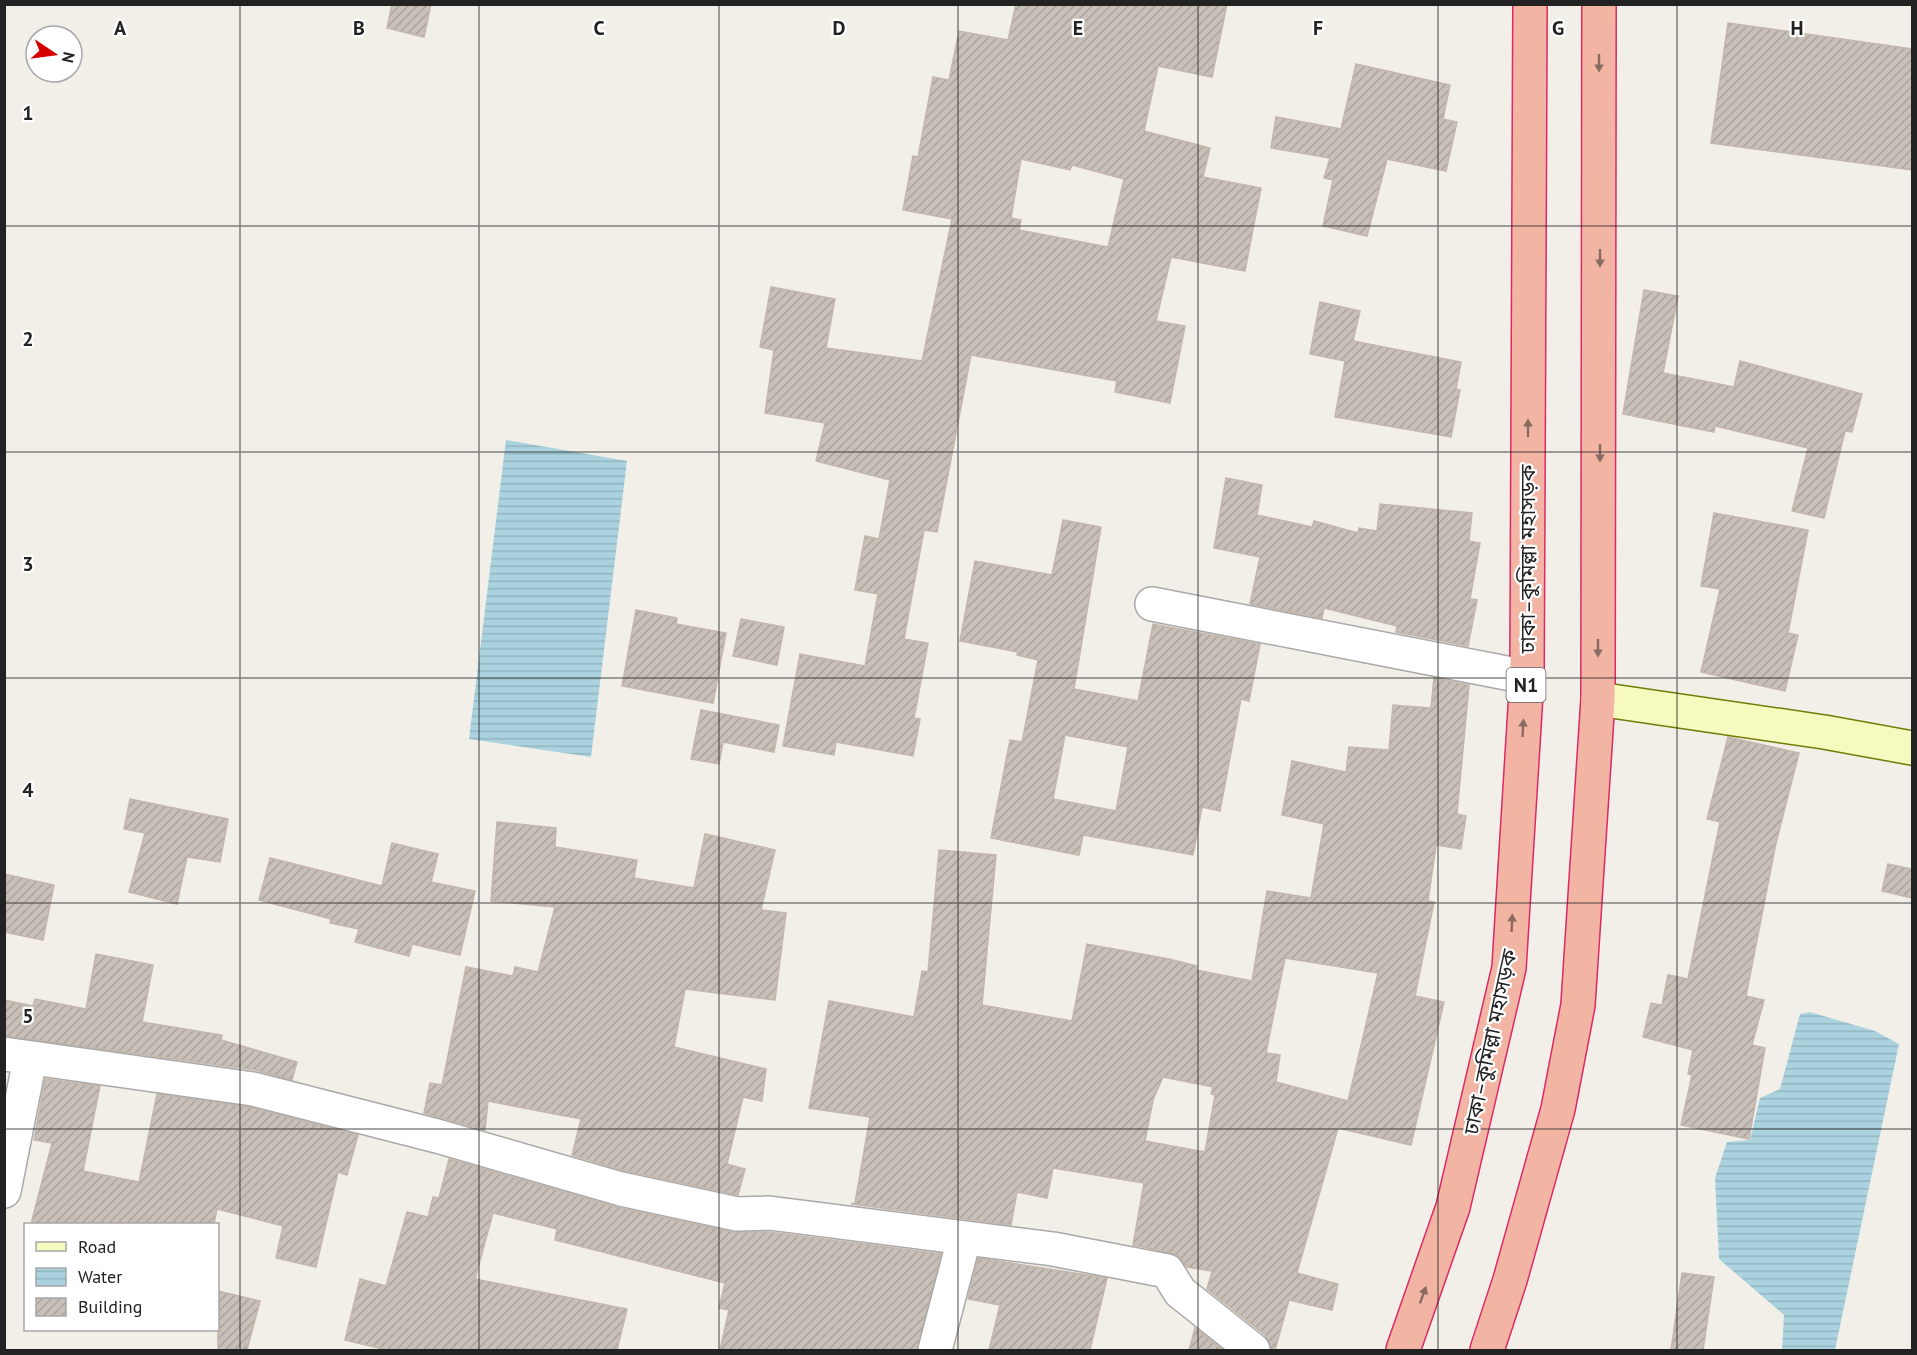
<svg xmlns="http://www.w3.org/2000/svg" width="1917" height="1355" font-family="'PT Sans','Noto Sans Bengali',sans-serif">
	<defs>
		<pattern id="water-rules" width="6" height="5" patternUnits="userSpaceOnUse" patternTransform="scale(1.5)"><rect width="6" height="5" fill="#aad3df"/><path d="M0 2.5h6" fill="none" stroke="#92b5bf"/></pattern>
		<pattern id="building-hatch" width="6" height="6" patternUnits="userSpaceOnUse" patternTransform="scale(1.5)"><rect width="6" height="6" fill="#c7bfb8"/><path d="M-1 1l2-2M0 6l6-6M5 7l2-2" fill="none" stroke="#aba49e"/></pattern>
	</defs>
	<rect width="100%" height="100%" fill="#f2efe9"/>
	<!-- water -->
	<g fill="url(#water-rules)">
		<polygon points="506,440 627,461 591,757 469,739"/>
		<polygon points="1810,1012 1875,1031 1899,1044 1835,1350 1782,1350 1784,1315 1719,1259 1715,1178 1727,1142 1750,1140 1760,1098 1780,1089 1800,1014"/>
	</g>
	<!-- building -->
	<g fill="url(#building-hatch)" stroke="#c4b6ab" stroke-width="1.5" fill-rule="evenodd">
		<polygon points="392,4 431,4 424,37 387,28"/>
		<path d="M1016,4H1227L1212,77L1158,66L1144,131L1210,148L1203,177L1261,188L1245,271L1171,257L1156,321L1185,326L1170,403L1115,392L1117,381L971,355L937,532L924,530L904,639L928,643L914,718L920,719L913,756L836,742L834,755L783,746L800,654L865,666L878,594L855,590L865,536L879,539L890,480L816,461L825,423L765,413L774,350L760,347L771,287L835,299L826,348L922,361L952,219L903,210L913,156L918,157L933,77L949,80L959,31L1008,40ZM1021,159L1070,170L1072,165L1124,179L1108,247L1019,230L1021,220L1011,218Z"/>
		<polygon points="1728,23 1912,49 1912,170 1711,143"/>
		<polygon points="1356,64 1450,85 1443,119 1457,122 1446,171 1387,159 1367,236 1323,226 1333,180 1324,178 1330,158 1271,148 1276,117 1341,129"/>
		<polygon points="1644,290 1678,296 1663,373 1734,387 1740,361 1862,394 1852,432 1845,431 1824,518 1792,511 1808,448 1715,426 1714,432 1623,414"/>
		<polygon points="1320,302 1360,311 1353,341 1461,362 1456,389 1460,390 1451,437 1335,417 1345,361 1310,354"/>
		<polygon points="1226,478 1262,485 1257,515 1312,527 1314,521 1358,533 1359,528 1377,531 1380,504 1472,513 1469,541 1480,543 1470,599 1477,600 1468,646 1396,632 1397,626 1324,608 1322,618 1250,604 1260,557 1214,548"/>
		<polygon points="1714,513 1808,530 1788,633 1798,635 1785,691 1701,672 1720,589 1701,586"/>
		<path d="M1063,520L1101,527L1074,689L1138,701L1153,624L1260,644L1249,701L1241,699L1220,811L1202,807L1193,855L1083,835L1079,855L991,838L1010,740L1022,742L1038,660L1017,655L1018,652L960,641L975,561L1052,575ZM1065,735L1128,747L1116,811L1053,799Z"/>
		<polygon points="636,610 677,618 676,624 726,633 713,703 622,686"/>
		<polygon points="741,619 784,627 777,665 733,656"/>
		<path d="M1434,678L1469,685L1457,814L1466,816L1461,849L1436,845L1428,901L1434,902L1415,996L1444,1002L1411,1145L1338,1128L1297,1273L1338,1284L1332,1310L1289,1300L1275,1350H1271L1265,1335L1207,1289L1212,1271L1187,1267L1178,1256L1171,1253L1133,1245L1144,1183L1053,1168L1047,1198L1017,1192L1011,1225L851,1204L855,1203L870,1117L809,1108L829,1001L914,1017L922,971L928,972L939,850L996,855L982,1005L1072,1021L1087,944L1169,959L1197,966L1196,970L1252,981L1267,891L1311,898L1324,824L1282,815L1292,761L1346,772L1349,747L1389,750L1393,705L1431,708ZM1285,958L1378,973L1348,1101L1276,1082L1280,1055L1266,1053ZM1163,1077L1213,1087L1211,1094L1215,1095L1205,1152L1145,1141L1153,1100Z"/>
		<polygon points="701,710 779,725 774,752 723,742 719,764 691,759"/>
		<polygon points="1728,737 1799,753 1776,843 1746,996 1764,1000 1752,1045 1765,1048 1749,1139 1681,1125 1692,1075 1688,1074 1693,1050 1643,1037 1651,1003 1662,1005 1668,975 1688,979 1720,822 1707,819"/>
		<polygon points="130,799 228,819 220,862 187,857 177,904 129,892 145,833 124,829"/>
		<polygon points="497,822 556,828 555,847 637,860 634,878 694,888 705,834 775,850 761,910 786,913 775,1000 685,989 674,1047 766,1069 762,1101 743,1097 727,1164 745,1169 738,1195 626,1171 572,1155 581,1119 488,1101 485,1130 424,1113 430,1083 442,1085 466,967 513,976 515,967 538,972 555,907 491,901"/>
		<polygon points="392,843 438,854 431,882 475,891 460,955 412,944 409,956 355,942 359,929 330,923 331,919 259,900 270,858 382,886"/>
		<polygon points="1888,864 1912,869 1912,898 1882,891"/>
		<polygon points="4,874 54,885 43,940 4,932"/>
		<polygon points="96,954 153,965 142,1022 222,1035 221,1040 297,1062 292,1080 256,1070 4,1036 4,1000 33,1006 35,999 86,1009"/>
		<polygon points="45,1079 100,1086 83,1171 139,1182 157,1094 249,1107 358,1135 347,1175 338,1172 316,1267 276,1258 283,1226 217,1209 214,1224 31,1224 52,1143 34,1140"/>
		<polygon points="449,1159 616,1207 733,1232 768,1232 941,1254 917,1350 720,1350 729,1310 719,1308 725,1283 555,1240 557,1229 493,1213 475,1279 627,1309 617,1350 387,1350 345,1340 360,1279 386,1286 407,1212 428,1217 433,1197 439,1198"/>
		<polygon points="978,1258 1107,1278 1090,1350 989,1350 1000,1305 968,1299"/>
		<polygon points="1682,1273 1714,1277 1703,1350 1671,1350"/>
		<polygon points="218,1291 260,1301 247,1350 218,1350"/>
		<polygon points="1195,1328 1223,1350 1189,1350"/>
	</g>
	<g fill="none" stroke-linecap="round" stroke-linejoin="round">
		<!-- minor casing -->
		<g stroke="#a9a9a9" stroke-width="36">
			<g id="minor">
				<polyline points="1152,604 1527,677"/>
				<polyline points="4,1054 253,1089 437,1136 621,1189 737,1214 769,1213 1053,1249 1167,1271 1180,1292 1253,1350"/>
				<polyline points="4,1191 30,1059"/>
				<polyline points="935,1350 964,1239"/>
			</g>
		</g>
		<!-- secondary casing -->
		<g stroke="#707d05" stroke-width="36">
			<polyline id="secondary" points="1598,699 1824,732 1912,748"/>
		</g>
		<!-- trunk casing -->
		<g stroke="#dc2a67" stroke-width="36">
			<g id="trunk">
				<polyline points="1403,1350 1453,1207 1509,968 1527,677 1530,4"/>
				<polyline points="1487,1350 1510,1280 1558,1109 1578,1005 1598,699 1599,4"/>
			</g>
		</g>
		<!-- minor -->
		<use href="#minor" stroke="#fff" stroke-width="33"/>
		<!-- secondary -->
		<use href="#secondary" stroke="#f7fabf" stroke-width="33"/>
		<!-- trunk -->
		<use href="#trunk" stroke="#f2b4a3" stroke-width="33"/>
	</g>
	<!-- one-way arrows -->
	<defs><path id="oneway-solid" d="M-6-.8H1V-3.2L6.5 0L1 3.2V.8H-6Z" transform="scale(1.5)"/></defs>
	<g fill="#8a6b62">
		<use href="#oneway-solid" transform="translate(1599 63) rotate(90)"/>
		<use href="#oneway-solid" transform="translate(1600 258) rotate(90)"/>
		<use href="#oneway-solid" transform="translate(1528 428) rotate(-90)"/>
		<use href="#oneway-solid" transform="translate(1600 453) rotate(90)"/>
		<use href="#oneway-solid" transform="translate(1598 648) rotate(90)"/>
		<use href="#oneway-solid" transform="translate(1523 728) rotate(-87)"/>
		<use href="#oneway-solid" transform="translate(1512 923) rotate(-87)"/>
		<use href="#oneway-solid" transform="translate(1423 1295) rotate(-70)"/>
	</g>
	<!-- grid -->
	<path fill="none" stroke="#222" stroke-width="1.5" stroke-opacity="0.55" d="M240,4V1350M479,4V1350M719,4V1350M958,4V1350M1198,4V1350M1438,4V1350M1677,4V1350M4,226H1912M4,452H1912M4,678H1912M4,903H1912M4,1129H1912"/>
	<g text-anchor="middle" dominant-baseline="central" stroke-width="4.5" stroke-linejoin="round" paint-order="stroke">
		<!-- shield labels -->
		<rect fill="#fff" stroke="#646464" stroke-width="1.5" x="1506.5" y="668" width="39" height="34" rx="4.5"/>
		<g font-size="20" font-weight="bold" fill="#222">
			<text x="1526" y="685">N1</text>
		</g>
		<!-- street labels -->
		<g font-size="21" fill="#222" stroke="#fff">
			<text transform="translate(1527 559) rotate(-90)">ঢাকা–কুমিল্লা মহাসড়ক</text>
			<text transform="translate(1490 1042) rotate(-78)">ঢাকা–কুমিল্লা মহাসড়ক</text>
		</g>
	</g>
	<g font-size="20" text-anchor="middle" font-weight="bold" fill="#222" stroke="#fff" stroke-width="4.5" stroke-linejoin="round" paint-order="stroke">
		<text x="120" y="35">A</text>
		<text x="359" y="35">B</text>
		<text x="599" y="35">C</text>
		<text x="839" y="35">D</text>
		<text x="1078" y="35">E</text>
		<text x="1318" y="35">F</text>
		<text x="1558" y="35">G</text>
		<text x="1797" y="35">H</text>
		<text x="28" y="120">1</text>
		<text x="28" y="346">2</text>
		<text x="28" y="571">3</text>
		<text x="28" y="797">4</text>
		<text x="28" y="1023">5</text>
	</g>
	<!-- border -->
	<rect width="1917" height="1355" fill="none" stroke="#222222" stroke-width="12"/>
	<!-- legend -->
	<rect x="24" y="1223" width="195" height="108" fill="#ffffff" stroke="#a7a7a7" stroke-width="1.5"/>
	<rect x="36" y="1242" width="30" height="9" fill="#f7fabf" stroke="#a7a7a7" stroke-width="1.5"/>
	<text x="78" y="1253" font-size="18" fill="#222222">Road</text>
	<rect x="36" y="1268" width="30" height="18" fill="url(#water-rules)" stroke="#a7a7a7" stroke-width="1.5"/>
	<text x="78" y="1283" font-size="18" fill="#222222">Water</text>
	<rect x="36" y="1298" width="30" height="18" fill="url(#building-hatch)" stroke="#a7a7a7" stroke-width="1.5"/>
	<text x="78" y="1313" font-size="18" fill="#222222">Building</text>
	<!-- north arrow -->
	<g transform="translate(54 54) rotate(103)"><circle r="28" fill="#ffffff" stroke="#a7a7a7" stroke-width="1.5"/>
	<path d="M0-4.5L10 22L0 15L-10 22Z" fill="#d40000"/>
	<text y="-9" font-size="16" font-weight="bold" text-anchor="middle" fill="#222222">N</text>
	</g>
</svg>
